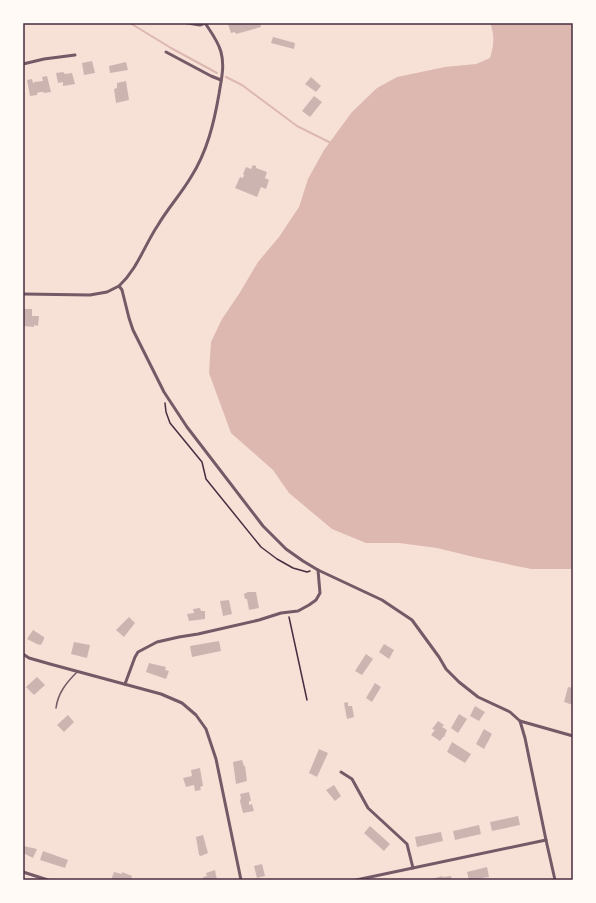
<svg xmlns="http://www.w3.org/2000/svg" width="596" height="903" font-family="'Public Sans',sans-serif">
	<rect width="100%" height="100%" fill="#f7e1d7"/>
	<!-- water -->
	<path fill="#dcb8b0" d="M490,23H573V569H531L474,557L437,548L399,543H366L332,529L289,493L273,470L231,433L209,373L211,342L222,319L239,294L258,262L279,237L299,207L308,179L324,150L352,112L377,88L397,77L445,67L476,64L490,58C494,45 495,36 490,23Z"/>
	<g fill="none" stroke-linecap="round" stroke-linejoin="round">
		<!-- stream -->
		<g stroke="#dcb8b0" stroke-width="2">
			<polyline points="130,23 171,48 217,73"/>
			<polyline points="226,77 242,85 297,126 329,142"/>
		</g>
	</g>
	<!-- building -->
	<g fill="#ccb4b1">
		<polygon points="231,23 260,23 261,27 236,34 235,32 231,33 228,24"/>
		<polygon points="273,37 295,43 294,49 271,43"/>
		<polygon points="92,61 95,73 84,75 82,63"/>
		<polygon points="126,62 128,70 110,73 109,66"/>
		<polygon points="63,72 65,74 72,73 75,84 63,86 63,82 58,83 56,73"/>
		<polygon points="47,76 51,92 44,93 43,92 40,92 37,93 37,95 30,96 27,80 32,79 33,83 34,83 34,82 43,81 42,77"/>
		<polygon points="311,77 321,86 316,92 305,84"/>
		<polygon points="126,81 129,100 116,103 114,89 117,88 117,83"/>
		<polygon points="314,96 322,102 310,117 302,111"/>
		<polygon points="253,165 256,166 256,168 267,172 265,178 269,180 266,189 261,187 257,197 235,188 240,177 243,178 244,175 243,174 246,167 251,169"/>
		<polygon points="24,309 32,309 32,316 39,316 38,326 34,325 34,327 23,326"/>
		<polygon points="248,592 256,592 259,608 249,610 247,599 245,599 244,594"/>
		<polygon points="229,600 232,614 223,616 220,601"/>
		<polygon points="200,608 201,611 205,611 205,619 189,621 187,614 194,613 193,609"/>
		<polygon points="129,617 135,623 124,637 116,630"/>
		<polygon points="33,630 44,637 44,639 41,645 40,644 39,645 27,639"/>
		<polygon points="219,641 221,651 192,657 190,646"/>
		<polygon points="74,642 90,645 87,658 71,654"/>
		<polygon points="384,644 394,650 389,659 379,652"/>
		<polygon points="366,654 373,659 362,675 355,671"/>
		<polygon points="149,663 166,667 165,670 169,671 166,679 146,672"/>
		<polygon points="37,677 45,685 34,695 26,687"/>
		<polygon points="375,683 381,687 372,702 366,698"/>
		<polygon points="568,687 573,688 573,705 564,702"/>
		<polygon points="348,702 348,706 352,706 354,717 347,719 344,703"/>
		<polygon points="475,706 485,712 479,721 470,716"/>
		<polygon points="459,714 467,719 458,733 451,728"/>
		<polygon points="68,715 74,722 64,732 57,725"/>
		<polygon points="438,721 444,725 442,727 447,730 444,737 443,737 440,741 431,735 435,730 432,729"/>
		<polygon points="484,729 492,734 484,749 476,744"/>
		<polygon points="452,742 471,754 465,763 447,752"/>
		<polygon points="319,749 328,753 317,777 309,773"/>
		<polygon points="242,760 244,766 245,766 247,781 236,784 233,762"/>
		<polygon points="200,768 203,786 200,787 201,790 195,791 194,785 186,787 183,778 192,776 191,770"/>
		<polygon points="334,785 341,796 335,801 326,790"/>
		<polygon points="249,792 251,801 249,801 249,805 252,804 254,811 243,813 240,801 241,798 240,794"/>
		<polygon points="518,816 520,825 492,831 490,822"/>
		<polygon points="479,825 481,834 455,840 453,831"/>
		<polygon points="370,826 390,844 384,851 364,833"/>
		<polygon points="441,832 443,841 417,847 415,837"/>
		<polygon points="203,835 208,853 201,856 199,855 196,837"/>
		<polygon points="23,846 37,849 33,858 23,853"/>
		<polygon points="43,851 68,860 65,868 40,860"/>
		<polygon points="262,864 265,876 257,878 254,866"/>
		<polygon points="487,867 489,877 469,880 467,872"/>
		<polygon points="215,870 217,880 204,880 203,877 207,876 206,873"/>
		<polygon points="114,872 122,874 122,872 132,876 131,880 111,880"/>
		<polygon points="442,876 443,877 451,876 452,880 428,880"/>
	</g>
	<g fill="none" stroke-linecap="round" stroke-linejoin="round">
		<!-- path -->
		<g stroke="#4a2c40" stroke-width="1.5">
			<polyline points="165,403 166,412 170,423 202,462 206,479 261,547 277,559 293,568 307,572 310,571"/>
			<polyline points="289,617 307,700"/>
		</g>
		<!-- service -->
		<path stroke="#755966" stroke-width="1.5" d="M56,708C58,693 66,683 77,672"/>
		<!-- minor -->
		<g stroke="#755966" stroke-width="3">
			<polyline points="187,23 200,25 205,23"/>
			<path d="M205,23C211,32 218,41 221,52C225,67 221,80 219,94C214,123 207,152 191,177C181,194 168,208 158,225C144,246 138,268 119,286L122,290L129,318L133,330L164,392L187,427L263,526L286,549L303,561L318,570L382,600L412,620L439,657L446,669L459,682L478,697L510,712L520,721L525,738L546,840L555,880"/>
			<polyline points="166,52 211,76 221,80"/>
			<polyline points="23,64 44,59 75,55"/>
			<polyline points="23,294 90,295 107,292 119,286"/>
			<polyline points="23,654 29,658 50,664 161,694 182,703 196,715 206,729 216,759 241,880"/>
			<polyline points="125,684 135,657 138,652 157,642 179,637 198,634 259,620 281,613 298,611 309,605 316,600 320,593 318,570"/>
			<polyline points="520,721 573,736"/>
			<polyline points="341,772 352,779 368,808 407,844 413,868"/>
			<polyline points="23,872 48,880"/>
			<polyline points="356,880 546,840"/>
		</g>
	</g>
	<!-- border -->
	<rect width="596" height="903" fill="none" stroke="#fffaf5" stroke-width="48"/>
	<rect x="24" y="24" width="548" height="855" fill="none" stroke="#4a2c40" stroke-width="1.5"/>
</svg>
